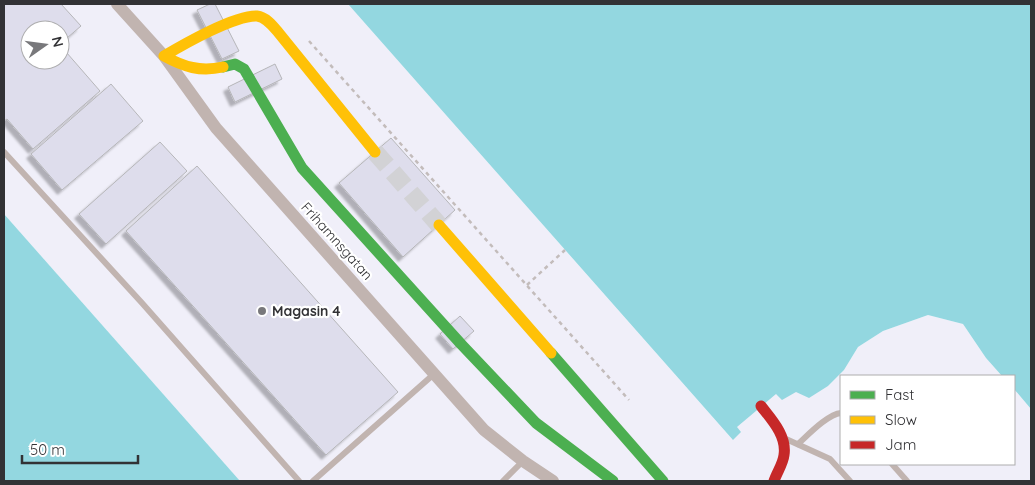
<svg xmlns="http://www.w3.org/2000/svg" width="1035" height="485" font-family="Quicksand,sans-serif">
	<defs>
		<filter id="shadow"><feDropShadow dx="-4.5" dy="4.5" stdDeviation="1" flood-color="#0004"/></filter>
	</defs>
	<rect width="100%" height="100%" fill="#fafafd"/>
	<!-- built -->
	<path fill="#f0eff9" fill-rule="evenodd" d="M4,4H348L732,439L737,427L776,393L796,392L828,386L844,370L858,347L883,331L928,315L963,324L986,358L1002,376H841V464H1014V389L1031,409V481H240L4,214ZM30,30H60V60H30Z"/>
	<!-- water -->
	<g fill="#93d7e0">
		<polygon points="348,4 1031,4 1031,409 1014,389 1014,376 1002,376 986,358 963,324 928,315 883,331 858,347 844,370 828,386 809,398 796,392 782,400 776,394 737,427 741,432 733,440"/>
		<polygon points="4,214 240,481 4,481"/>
	</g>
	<!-- building -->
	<g fill="#deddec" stroke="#b6b6b9" filter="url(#shadow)">
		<polygon points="4,4 61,4 81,26 60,44 60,30 30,30 30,60 60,60 60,45 100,91 33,149 7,119 4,121"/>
		<polygon points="210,4 215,4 239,51 222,59 197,10"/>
		<polygon points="275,64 282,79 235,102 228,87"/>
		<polygon points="111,84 143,121 62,190 31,154"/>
		<polygon points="391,138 455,210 403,257 339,183"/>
		<polygon points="160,142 187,171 106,244 79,214"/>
		<polygon points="197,166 398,392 326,455 126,231"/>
		<polygon points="460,316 474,331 453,349 440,334"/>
	</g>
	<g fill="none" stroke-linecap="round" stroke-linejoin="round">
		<!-- secondary-tunnel -->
		<polyline stroke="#d2d2d5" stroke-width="18" stroke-dasharray="18 9" stroke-linecap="butt" points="375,152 439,225"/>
		<!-- path -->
		<g stroke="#c3bcbb" stroke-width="2.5" stroke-dasharray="4 4" stroke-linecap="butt">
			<polyline points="309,41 629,400"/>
			<polyline points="527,285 565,250"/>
		</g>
		<!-- lane -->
		<g stroke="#c1b4b0" stroke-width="6">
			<polyline points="4,152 142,303 299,481"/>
			<polyline points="786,439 830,459 850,481"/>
			<path d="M798,444C808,435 828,414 841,413"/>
			<polyline points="892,464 907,481"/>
			<polyline points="313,481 434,374"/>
			<polyline points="503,481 523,461"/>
		</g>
		<!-- street -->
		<polyline stroke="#c1b4b0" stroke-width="12" points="117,4 164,56 216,128 484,430 523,461 553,481"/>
		<!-- fast -->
		<g stroke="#4caf50" stroke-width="11">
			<polyline points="223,67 235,64 244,69 302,168 461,344 536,423 613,481"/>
			<polyline points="551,353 663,481"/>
		</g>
		<!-- slow -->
		<g stroke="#ffc107" stroke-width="11">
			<path d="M223,67C200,72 184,67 164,56C184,44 235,15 257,16C266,17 273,26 278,32L375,152"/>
			<polyline points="439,225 551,353"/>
		</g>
		<!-- jam -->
		<path stroke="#c62828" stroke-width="11" d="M761,406C772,420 787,436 784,455C783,464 777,472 774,481"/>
	</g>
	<!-- markers -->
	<circle fill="#78787b" stroke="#fff" stroke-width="2" cx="262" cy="311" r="5"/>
	<g text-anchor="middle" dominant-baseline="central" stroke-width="4.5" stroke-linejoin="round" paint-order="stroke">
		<!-- street labels -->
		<g font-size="14" fill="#323235" stroke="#fff">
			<text transform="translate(337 241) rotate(48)">Frihamnsgatan</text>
		</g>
		<!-- poi labels -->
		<g font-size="14" font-weight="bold" fill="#323235" stroke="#fff" text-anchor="start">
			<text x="272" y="311">Magasin 4</text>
		</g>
	</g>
	<!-- border -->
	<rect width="1035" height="485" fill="none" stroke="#323235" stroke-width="10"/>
	<!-- legend -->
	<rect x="840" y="375" width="175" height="90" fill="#ffffff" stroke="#adadae"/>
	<rect x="850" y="391" width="25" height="8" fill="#4caf50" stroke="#adadae"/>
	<text x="885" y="400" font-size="15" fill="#323235">Fast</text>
	<rect x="850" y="416" width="25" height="8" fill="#ffc107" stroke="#adadae"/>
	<text x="885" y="425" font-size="15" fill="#323235">Slow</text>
	<rect x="850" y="441" width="25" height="8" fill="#c62828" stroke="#adadae"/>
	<text x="885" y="450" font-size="15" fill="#323235">Jam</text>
	<!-- north arrow -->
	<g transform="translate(45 45) rotate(76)"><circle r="24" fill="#ffffff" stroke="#adadae"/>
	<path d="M0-4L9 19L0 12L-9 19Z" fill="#78787b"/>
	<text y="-8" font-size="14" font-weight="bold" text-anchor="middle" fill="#323235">N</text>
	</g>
	<!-- scale -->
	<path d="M22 455v8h116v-8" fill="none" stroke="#323235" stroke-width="2.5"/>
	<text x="30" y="455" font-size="15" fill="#323235" stroke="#ffffff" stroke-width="4" paint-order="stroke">50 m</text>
</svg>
